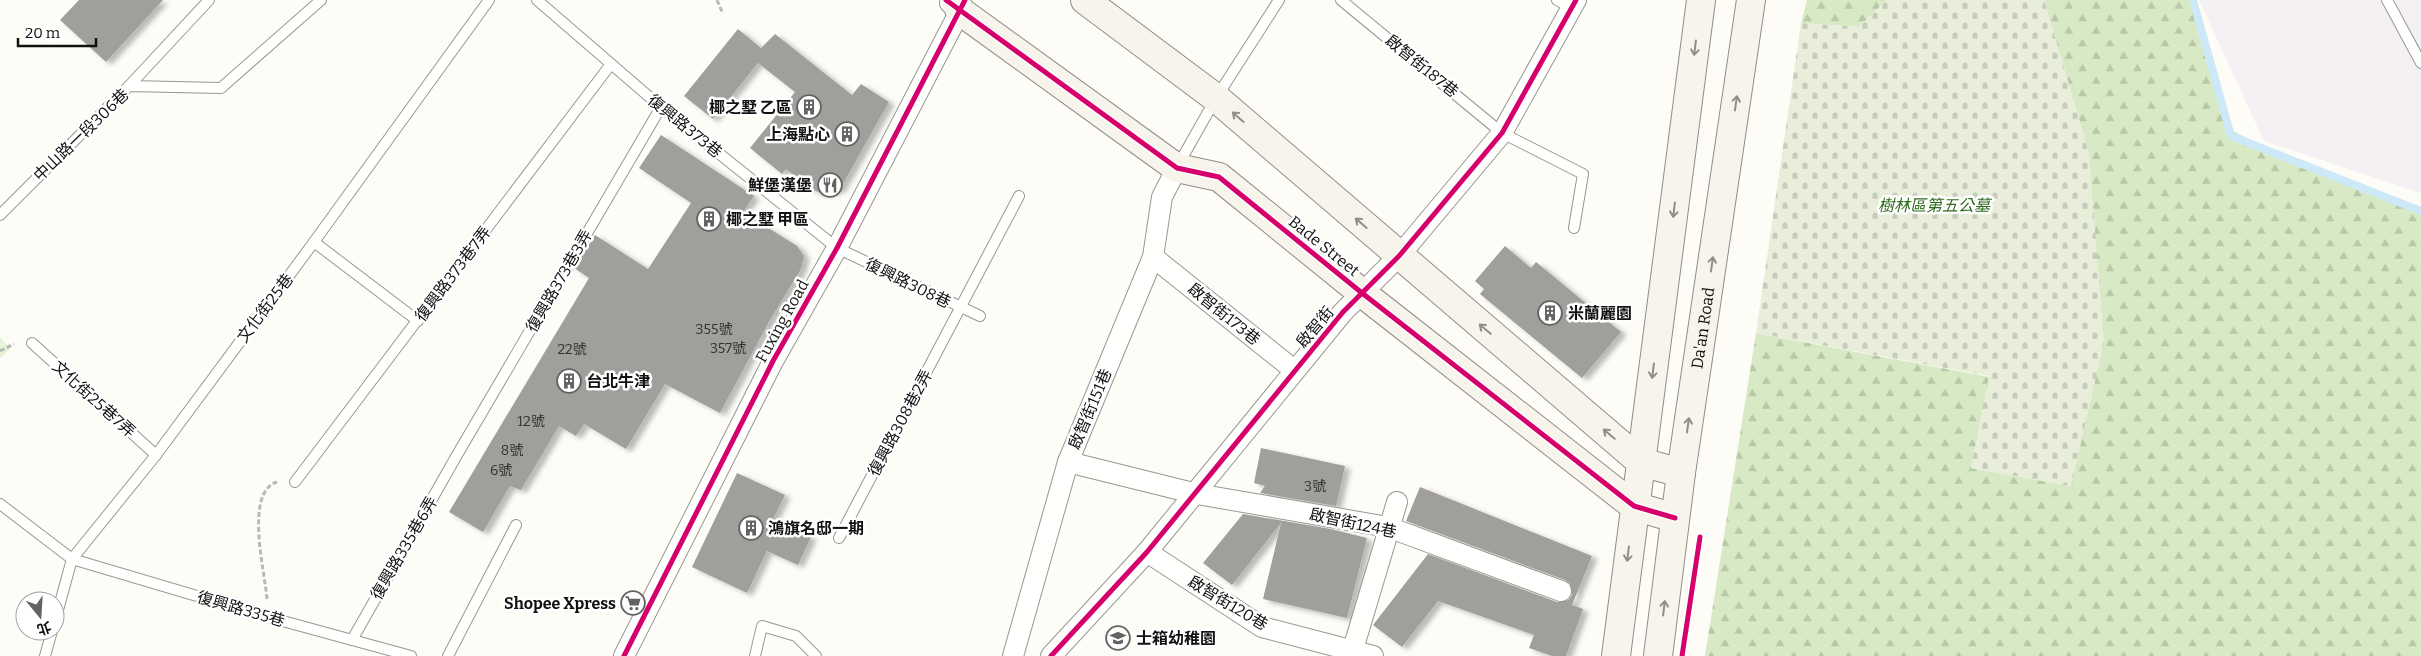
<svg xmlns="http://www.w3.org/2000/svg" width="2421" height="656" font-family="Bitter,'Noto Sans TC',serif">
	<defs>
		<pattern id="forest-firs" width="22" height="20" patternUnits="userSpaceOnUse" patternTransform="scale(1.25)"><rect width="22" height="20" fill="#d8eac5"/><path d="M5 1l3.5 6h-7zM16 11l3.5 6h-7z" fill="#b8c8a8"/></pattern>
		<pattern id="cemetery-stones" width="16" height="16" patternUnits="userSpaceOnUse" patternTransform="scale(1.25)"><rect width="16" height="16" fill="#e9eedb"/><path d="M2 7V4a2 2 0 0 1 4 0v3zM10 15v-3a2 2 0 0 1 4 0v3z" fill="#c7cbbb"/></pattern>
		<filter id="shadow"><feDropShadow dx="5.5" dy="3" stdDeviation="2.5" flood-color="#0004"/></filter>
	</defs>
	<rect width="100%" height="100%" fill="#fdfcf7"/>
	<!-- industrial -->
	<polygon fill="#f5f0f3" points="2199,0 2421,0 2421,193 2264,141"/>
	<!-- forest -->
	<g fill="url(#forest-firs)">
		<polygon points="1807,0 1887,0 1859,27 1801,23"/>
		<polygon points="2044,0 2188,0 2193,6 2227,129 2421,215 2421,656 1705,656 1756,333 1990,377 1971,468 2071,486 2089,154"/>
	</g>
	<!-- cemetery -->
	<polygon fill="url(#cemetery-stones)" points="1887,0 2044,0 2089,154 2104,342 2071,486 1971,468 1989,376 1756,333 1801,23 1859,27"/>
	<!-- park -->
	<polygon fill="#e7f3d7" points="0,337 10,349 0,358"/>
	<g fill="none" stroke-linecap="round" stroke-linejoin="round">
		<!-- stream -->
		<polyline stroke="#cde8f7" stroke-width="8" points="2193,0 2231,136 2421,211"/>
	</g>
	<!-- building -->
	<g fill="#a19f9c" filter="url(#shadow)">
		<polygon points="79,0 163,0 106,62 60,20"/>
		<polygon points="738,29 761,48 775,34 852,95 861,84 889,102 840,189 824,194 811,189 786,169 782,174 750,148 795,92 758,63 713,119 684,96"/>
		<polygon points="661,135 754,196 743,212 797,246 804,256 801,269 770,320 720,413 665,384 626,449 584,424 576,436 559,426 521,490 510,486 483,532 449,512 589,278 574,268 583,254 595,235 648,269 691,203 639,168"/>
		<polygon points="1505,246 1531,268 1536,262 1621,332 1582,378 1480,294 1484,289 1475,281"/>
		<polygon points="1261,448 1345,466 1336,506 1260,493 1265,486 1254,483"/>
		<polygon points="737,473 785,495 773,519 811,537 798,565 767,551 747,593 692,567"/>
		<polygon points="1420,487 1592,556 1572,605 1583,609 1566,656 1552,656 1529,648 1534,635 1438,601 1402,647 1373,625 1428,554 1557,602 1568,600 1572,595 1570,584 1565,580 1406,521"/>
		<polygon points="1243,514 1331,529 1367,538 1347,618 1263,599 1281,523 1232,585 1203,563"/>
	</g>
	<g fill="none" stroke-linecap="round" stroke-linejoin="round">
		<!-- lane casing -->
		<g stroke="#979795" stroke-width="12">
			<g id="lane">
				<polyline points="537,0 661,107 837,248 980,316"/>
				<polyline points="1341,0 1502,133 1583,174 1574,228"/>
				<polyline points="1557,0 1572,8"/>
				<polyline points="2387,0 2421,63"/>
				<polyline points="129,86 209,0"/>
				<polyline points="1177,167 1216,98 1279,0"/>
				<polyline points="0,215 129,86 221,88 321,0"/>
				<polyline points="314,242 418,321"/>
				<polyline points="32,343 156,455"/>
				<polyline points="295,482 611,64"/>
				<polyline points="0,504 72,559 268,617 411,656"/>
				<polyline points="839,538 1019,196"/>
				<polyline points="55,621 72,559 156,455 314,242 489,0"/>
				<polyline points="352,640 457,455 661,107"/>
				<polyline points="45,656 52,631"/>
				<polyline points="448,656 516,525"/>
				<polyline points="755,656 762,626 796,636 816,656"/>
			</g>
		</g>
		<!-- street casing -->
		<g stroke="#979795" stroke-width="22">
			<g id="street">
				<polyline points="1153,257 1294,370"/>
				<polyline points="1068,462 1197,494 1388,527 1561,591"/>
				<polyline points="1147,552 1262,627 1373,656"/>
				<polyline points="624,656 773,361 837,248 960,11 950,3"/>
				<polyline points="1013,656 1068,462 1153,257 1162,197 1177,168"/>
				<polyline points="1051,656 1147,552 1343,312 1399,256 1502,133 1576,0"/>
				<polyline points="1351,656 1397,502"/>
			</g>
		</g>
		<!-- secondary casing -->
		<g stroke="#8e8d8b" stroke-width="30">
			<g id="secondary">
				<polyline points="955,0 960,11 1177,168 1219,177 1362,293 1634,506 1675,518"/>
				<polyline points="1085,0 1216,98 1641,462 1681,473"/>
				<polyline points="1616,656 1701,0"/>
				<path id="s1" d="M1658,656L1681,473L1751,0"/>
			</g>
		</g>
		<!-- path -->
		<g stroke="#b9b9b8" stroke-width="3" stroke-dasharray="5 2.5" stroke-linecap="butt">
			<polyline points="717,0 723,14"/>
			<polyline points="0,351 14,344"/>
			<path d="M267,599C265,572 244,492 277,482"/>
		</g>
		<!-- lane -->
		<use href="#lane" stroke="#fffffe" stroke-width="10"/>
		<!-- street -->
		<use href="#street" stroke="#fffffe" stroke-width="20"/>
		<!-- secondary -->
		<use href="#secondary" stroke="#f6f4eb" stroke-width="28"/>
		<!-- cycleway casing -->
		<g stroke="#fff" stroke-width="8">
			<g id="cycleway">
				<polyline points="946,0 1177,168 1219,177 1362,293 1634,506 1675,518"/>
				<polyline points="624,656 773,361 837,248 965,0"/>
				<polyline points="1051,656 1147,552 1343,312 1399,256 1502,133 1576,0"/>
				<polyline points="1682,656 1700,537"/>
			</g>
		</g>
		<!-- cycleway -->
		<use href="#cycleway" stroke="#d6006c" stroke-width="5"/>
	</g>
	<!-- one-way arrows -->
	<defs><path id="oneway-shaft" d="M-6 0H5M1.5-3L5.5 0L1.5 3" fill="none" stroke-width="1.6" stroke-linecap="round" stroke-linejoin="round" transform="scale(1.25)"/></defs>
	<g stroke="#8f8e89">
		<use href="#oneway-shaft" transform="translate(1695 48) rotate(97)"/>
		<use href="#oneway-shaft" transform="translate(1736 103) rotate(-82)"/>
		<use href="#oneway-shaft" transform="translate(1238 117) rotate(-139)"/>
		<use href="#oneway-shaft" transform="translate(1674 210) rotate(97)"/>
		<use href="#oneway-shaft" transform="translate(1361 223) rotate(-139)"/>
		<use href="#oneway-shaft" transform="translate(1712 264) rotate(-82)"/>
		<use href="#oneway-shaft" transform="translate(1485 329) rotate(-140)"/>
		<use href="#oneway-shaft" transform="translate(1653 371) rotate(97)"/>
		<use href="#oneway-shaft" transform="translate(1688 425) rotate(-82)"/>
		<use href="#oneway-shaft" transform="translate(1609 434) rotate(-140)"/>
		<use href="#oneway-shaft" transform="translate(1628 554) rotate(97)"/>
		<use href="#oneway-shaft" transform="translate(1664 608) rotate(-83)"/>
	</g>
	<!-- icons -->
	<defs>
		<g id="building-ring" transform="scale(1.25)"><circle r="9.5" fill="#fff" stroke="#646362" stroke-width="1.5"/><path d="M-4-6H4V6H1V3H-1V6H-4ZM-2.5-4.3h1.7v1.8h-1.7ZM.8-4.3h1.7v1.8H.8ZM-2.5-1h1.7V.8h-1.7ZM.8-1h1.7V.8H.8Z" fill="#646362"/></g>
		<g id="restaurant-ring" transform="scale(1.25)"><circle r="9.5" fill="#fff" stroke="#646362" stroke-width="1.5"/><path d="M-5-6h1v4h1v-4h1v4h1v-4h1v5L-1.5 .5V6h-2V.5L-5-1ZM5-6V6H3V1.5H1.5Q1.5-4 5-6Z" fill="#646362"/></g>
		<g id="supermarket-ring" transform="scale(1.25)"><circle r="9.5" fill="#fff" stroke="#646362" stroke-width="1.5"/><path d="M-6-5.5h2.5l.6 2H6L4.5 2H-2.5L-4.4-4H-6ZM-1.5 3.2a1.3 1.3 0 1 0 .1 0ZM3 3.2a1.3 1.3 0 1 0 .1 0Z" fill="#646362"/></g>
		<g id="school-ring" transform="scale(1.25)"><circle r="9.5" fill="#fff" stroke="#646362" stroke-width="1.5"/><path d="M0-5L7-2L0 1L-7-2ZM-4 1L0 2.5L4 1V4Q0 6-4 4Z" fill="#646362"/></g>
	</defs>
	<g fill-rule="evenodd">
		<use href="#building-ring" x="809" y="107"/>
		<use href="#building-ring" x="847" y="134"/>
		<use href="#restaurant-ring" x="830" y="185"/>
		<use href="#building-ring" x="709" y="219"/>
		<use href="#building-ring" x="1550" y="313"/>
		<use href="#building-ring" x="569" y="381"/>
		<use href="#building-ring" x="751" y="528"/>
		<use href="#supermarket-ring" x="633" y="603"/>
		<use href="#school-ring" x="1118" y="638"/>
	</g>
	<g text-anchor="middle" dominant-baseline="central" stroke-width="5" stroke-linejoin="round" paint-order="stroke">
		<!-- number labels -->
		<g font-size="14" fill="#353434">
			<text x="714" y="329">355號</text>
			<text x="728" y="348">357號</text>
			<text x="572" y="349">22號</text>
			<text x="531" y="421">12號</text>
			<text x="512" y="450">8號</text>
			<text x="501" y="470">6號</text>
			<text x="1315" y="486">3號</text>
		</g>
		<!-- street labels -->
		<g font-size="16" fill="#111" stroke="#fff">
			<text transform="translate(1422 66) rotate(39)">啟智街187巷</text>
			<text transform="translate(685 126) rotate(39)">復興路373巷</text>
			<text transform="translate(81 135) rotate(-44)">中山路一段306巷</text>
			<text transform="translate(1324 246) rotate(39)">Bade Street</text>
			<text transform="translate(453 274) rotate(-53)">復興路373巷7弄</text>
			<text transform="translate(559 281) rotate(-60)">復興路373巷3弄</text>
			<text transform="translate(908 283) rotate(26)">復興路308巷</text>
			<text transform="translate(265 308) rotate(-53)">文化街25巷</text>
			<text transform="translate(1224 314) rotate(39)">啟智街173巷</text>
			<text transform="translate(782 321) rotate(-61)">Fuxing Road</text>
			<text transform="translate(1315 327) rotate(-50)">啟智街</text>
			<text stroke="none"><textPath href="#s1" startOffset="331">Da'an Road</textPath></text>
			<text transform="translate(94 399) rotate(42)">文化街25巷7弄</text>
			<text transform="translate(1090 409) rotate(-67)">啟智街151巷</text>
			<text transform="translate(900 423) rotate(-62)">復興路308巷2弄</text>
			<text transform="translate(1353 523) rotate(12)">啟智街124巷</text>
			<text transform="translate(404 548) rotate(-60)">復興路335巷6弄</text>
			<text transform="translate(1228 603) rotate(31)">啟智街120巷</text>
			<text transform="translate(241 609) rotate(16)">復興路335巷</text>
		</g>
		<!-- poi labels -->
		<g font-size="16" font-weight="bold" fill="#111" stroke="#fff" text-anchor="start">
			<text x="792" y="107" text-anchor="end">椰之墅 乙區</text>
			<text x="830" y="134" text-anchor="end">上海點心</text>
			<text x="812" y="185" text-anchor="end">鮮堡漢堡</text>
			<text x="726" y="219">椰之墅 甲區</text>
			<text x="1568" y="313">米蘭麗園</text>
			<text x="586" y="381">台北牛津</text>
			<text x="768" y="528">鴻旗名邸一期</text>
			<text x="616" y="603" text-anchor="end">Shopee Xpress</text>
			<text x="1136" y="638">士箱幼稚園</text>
		</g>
		<!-- park labels -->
		<g font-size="16" font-style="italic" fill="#2f6b1f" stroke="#fff">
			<text x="1934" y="205">樹林區第五公墓</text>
		</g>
	</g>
	<!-- north arrow -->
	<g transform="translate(40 616) rotate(162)"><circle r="24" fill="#ffffff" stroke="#a0a0a0"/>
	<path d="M0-4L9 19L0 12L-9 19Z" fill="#646362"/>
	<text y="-8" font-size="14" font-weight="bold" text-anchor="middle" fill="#111111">北</text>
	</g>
	<!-- scale -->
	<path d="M18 38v8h78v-8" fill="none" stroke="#111111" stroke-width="2.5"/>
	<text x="25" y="38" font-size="15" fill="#111111" stroke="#ffffff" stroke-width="4" paint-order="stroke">20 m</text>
</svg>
